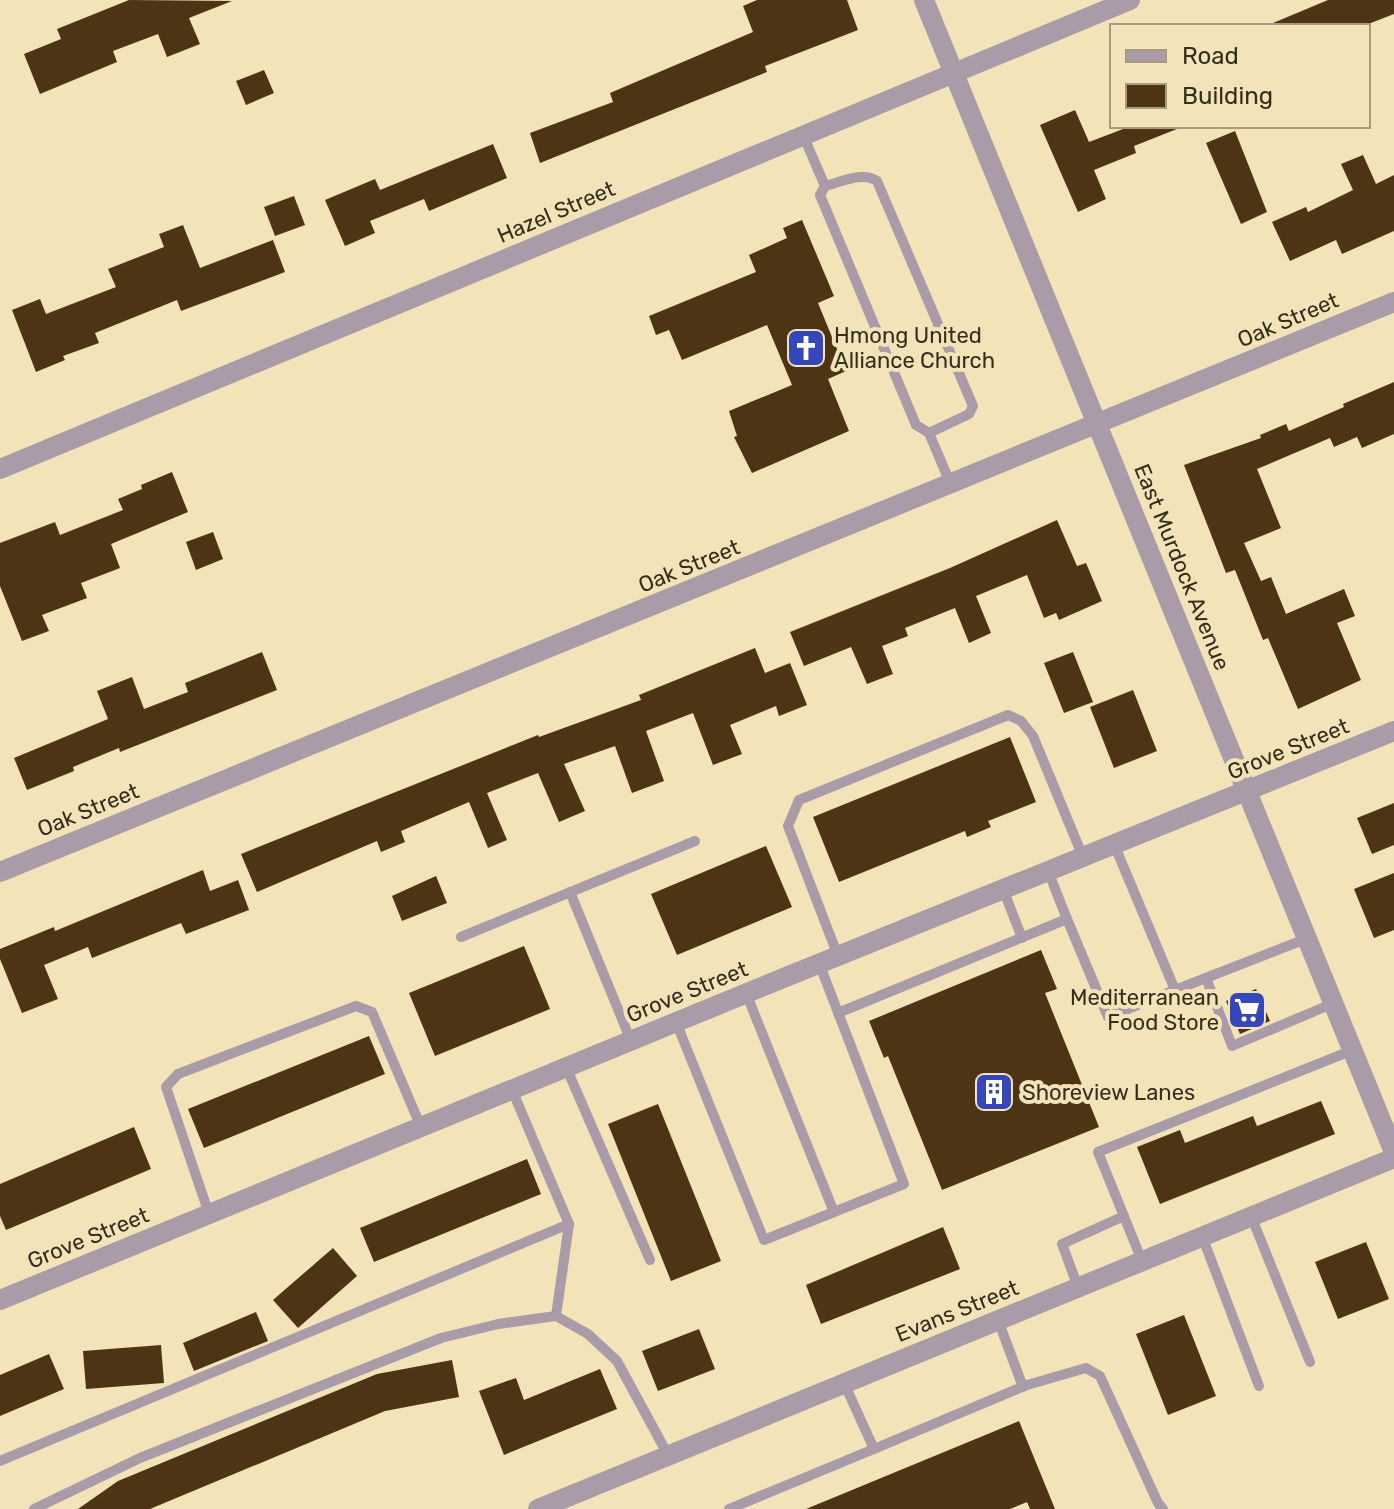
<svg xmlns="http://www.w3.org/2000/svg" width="1394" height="1509" font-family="Rubik,sans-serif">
	<rect width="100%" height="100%" fill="#f2e3b8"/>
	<!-- building -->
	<g fill="#4d3414">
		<polygon points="129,0 232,1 189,18 200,44 167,57 158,34 113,51 117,62 40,94 24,54 61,39 57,29"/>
		<polygon points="757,0 847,0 858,30 765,66 767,72 540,163 530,133 613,102 610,93 753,32 743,6"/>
		<polygon points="1328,0 1394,0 1394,14 1363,26 1266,26"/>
		<polygon points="264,70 274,93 246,105 236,81"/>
		<polygon points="1075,110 1089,142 1131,126 1182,127 1134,146 1136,153 1094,170 1106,199 1078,212 1040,125"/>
		<polygon points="1235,131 1267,212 1241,224 1206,143"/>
		<polygon points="493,144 507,178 429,211 424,199 370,221 375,233 345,246 325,200 375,179 380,190"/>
		<polygon points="1363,155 1376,184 1394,175 1394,231 1342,254 1336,240 1290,261 1272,222 1306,207 1308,212 1353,190 1341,164"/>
		<polygon points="294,196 305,225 275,236 264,207"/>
		<polygon points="802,220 834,296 818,303 846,371 828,379 849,431 752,473 734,437 737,436 729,411 792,385 767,325 682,360 669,330 656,335 649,316 756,272 749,255 787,238 783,228"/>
		<polygon points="183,225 200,268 273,240 285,272 181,311 177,300 95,333 99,343 63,356 65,360 36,372 12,310 40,299 46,314 116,287 108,269 164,247 159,234"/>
		<polygon points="1394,382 1394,434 1362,448 1357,437 1334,447 1330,438 1257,469 1281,528 1244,543 1261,581 1271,577 1286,614 1344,589 1355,616 1337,623 1361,680 1298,709 1268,638 1263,640 1235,570 1226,573 1184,465 1261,438 1260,435 1286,424 1289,431 1344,407 1343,404"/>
		<polygon points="172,472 188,512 111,544 120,568 81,583 87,598 42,615 49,631 22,641 0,586 0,543 55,522 60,535 123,510 118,499 142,489 141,485"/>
		<polygon points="1057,520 1077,566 1086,563 1102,601 1059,620 1056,613 1044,618 1027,575 976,596 991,633 969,643 955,608 905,628 908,636 882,646 893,674 867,684 851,647 804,666 790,632 950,568"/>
		<polygon points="213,532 223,559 196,570 186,542"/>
		<polygon points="755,648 765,673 790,663 807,705 779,716 776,706 730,725 742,754 713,765 693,713 646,731 664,781 632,793 615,746 564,764 585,811 559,822 538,773 487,793 507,840 488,848 469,802 401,831 405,842 381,852 377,841 257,892 241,854 538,735 539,737 641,700 639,695"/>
		<polygon points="262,652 277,690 120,752 119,748 73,767 74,771 27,790 14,758 108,719 97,691 132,677 144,709 188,692 185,683"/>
		<polygon points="1073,652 1093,702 1064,713 1044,663"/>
		<polygon points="1133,690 1157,751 1114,768 1090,707"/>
		<polygon points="1010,737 1036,802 988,821 991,827 967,837 965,831 839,882 813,817"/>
		<polygon points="1394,803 1394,845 1372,854 1357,818"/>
		<polygon points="766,846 792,907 677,955 651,894"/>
		<polygon points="203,870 210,891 238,880 249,910 186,934 181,923 92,958 88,947 44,965 58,999 22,1013 0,959 0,949 54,927 55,931"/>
		<polygon points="1394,873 1394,930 1374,938 1354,889"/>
		<polygon points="436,876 447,903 402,921 392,896"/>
		<polygon points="524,946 550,1009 435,1056 409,993"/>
		<polygon points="1041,950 1057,989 1045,993 1099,1127 942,1190 888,1056 884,1058 869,1021"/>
		<polygon points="1256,989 1270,1021 1240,1034 1226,1001"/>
		<polygon points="369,1036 385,1074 204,1148 188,1109"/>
		<polygon points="1321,1101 1335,1134 1160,1204 1137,1147 1180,1130 1185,1143 1253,1116 1257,1126"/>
		<polygon points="658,1104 721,1261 671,1281 608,1124"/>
		<polygon points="134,1127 151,1169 6,1230 0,1216 0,1184"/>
		<polygon points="527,1159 541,1194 374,1262 360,1228"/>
		<polygon points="943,1227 960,1269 821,1324 806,1285"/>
		<polygon points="1366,1242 1389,1299 1338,1319 1315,1262"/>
		<polygon points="333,1248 357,1276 298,1328 273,1300"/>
		<polygon points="256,1312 268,1341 194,1371 183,1343"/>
		<polygon points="1184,1315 1216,1396 1168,1415 1136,1334"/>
		<polygon points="699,1329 715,1369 658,1391 642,1351"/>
		<polygon points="161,1345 164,1383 86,1389 83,1351"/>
		<polygon points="49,1354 64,1389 0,1416 0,1375"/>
		<polygon points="452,1360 459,1397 385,1411 150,1509 78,1509 118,1481 377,1374"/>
		<polygon points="600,1369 617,1409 504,1455 479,1391 516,1378 524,1400"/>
		<polygon points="1019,1421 1055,1509 1030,1509 1027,1502 1010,1509 806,1509"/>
	</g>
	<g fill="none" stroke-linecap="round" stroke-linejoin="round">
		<!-- lane -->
		<g stroke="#aa9ba8" stroke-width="10">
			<polyline points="803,135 825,186"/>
			<path d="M929,433L969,414L973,406L877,181C863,171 841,182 825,186L820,195L916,425L929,433L951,485"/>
			<polyline points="1114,844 1175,990 1308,938"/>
			<polyline points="1048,871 1067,919"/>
			<polyline points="1003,889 1022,938"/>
			<polyline points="570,892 631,1041"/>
			<polyline points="461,937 695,841"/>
			<polyline points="838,956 788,826 799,800 1008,715 1021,721 1033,736 1083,857"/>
			<polyline points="819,963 904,1184 834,1212"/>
			<polyline points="1206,978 1232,1046 1334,1003"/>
			<polyline points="838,1013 1067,919 1108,1017 1175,990"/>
			<polyline points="676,1022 764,1240 834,1212 746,993"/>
			<polyline points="566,1067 650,1260"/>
			<polyline points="512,1090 569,1224 556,1316 588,1334 617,1361 668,1455"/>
			<polyline points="209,1214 166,1087 178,1074 356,1006 372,1012 421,1127"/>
			<polyline points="1251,1216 1310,1362"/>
			<polyline points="1202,1236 1259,1386"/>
			<polyline points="1142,1261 1098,1152 1353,1050"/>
			<polyline points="1078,1287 1062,1244 1124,1216"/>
			<polyline points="998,1320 1023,1387"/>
			<polyline points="844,1383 874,1449 1027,1385 1086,1368 1100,1376 1158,1503 1163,1509"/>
			<polyline points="0,1461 569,1224"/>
			<polyline points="34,1509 140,1458 441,1338 498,1324 556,1316"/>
			<polyline points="729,1509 874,1449"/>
		</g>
		<!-- street -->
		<g stroke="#aa9ba8" stroke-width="20">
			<polyline points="924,0 1394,1152"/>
			<polyline points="0,469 1130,0"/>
			<polyline points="0,872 1394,302"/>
			<polyline points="0,1300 781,979 1394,731"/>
			<polyline points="538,1509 1394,1158"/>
		</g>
	</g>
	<!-- icons -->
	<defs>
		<g id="church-square" transform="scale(2)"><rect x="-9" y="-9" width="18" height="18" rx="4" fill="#3647b9" stroke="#f2e3b8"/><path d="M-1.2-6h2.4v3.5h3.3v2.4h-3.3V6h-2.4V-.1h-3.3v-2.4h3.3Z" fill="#fff"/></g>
		<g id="supermarket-square" transform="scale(2)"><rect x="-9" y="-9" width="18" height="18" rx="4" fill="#3647b9" stroke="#f2e3b8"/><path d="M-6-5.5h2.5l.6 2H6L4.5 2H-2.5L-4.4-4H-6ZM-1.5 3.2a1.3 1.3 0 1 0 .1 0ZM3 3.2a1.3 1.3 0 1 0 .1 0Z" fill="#fff"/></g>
		<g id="building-square" transform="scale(2)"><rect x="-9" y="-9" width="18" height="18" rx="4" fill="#3647b9" stroke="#f2e3b8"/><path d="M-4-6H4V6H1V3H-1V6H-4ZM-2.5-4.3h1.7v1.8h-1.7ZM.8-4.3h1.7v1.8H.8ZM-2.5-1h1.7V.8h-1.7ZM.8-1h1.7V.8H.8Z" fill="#fff"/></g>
	</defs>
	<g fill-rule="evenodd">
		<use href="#church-square" x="806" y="348"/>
		<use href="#supermarket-square" x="1247" y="1010"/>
		<use href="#building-square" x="994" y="1092"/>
	</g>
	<g text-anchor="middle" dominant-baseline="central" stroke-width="8" stroke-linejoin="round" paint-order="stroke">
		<!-- street labels -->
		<g font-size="22" fill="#342e1d" stroke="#f2e3b8">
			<text transform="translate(556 212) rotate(-23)">Hazel Street</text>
			<text transform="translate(1288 320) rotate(-23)">Oak Street</text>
			<text transform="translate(689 566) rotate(-22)">Oak Street</text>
			<text transform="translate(1182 567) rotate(68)">East Murdock Avenue</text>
			<text transform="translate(1288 749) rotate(-22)">Grove Street</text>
			<text transform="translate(88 810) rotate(-22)">Oak Street</text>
			<text transform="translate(687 992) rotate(-22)">Grove Street</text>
			<text transform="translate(88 1238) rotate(-22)">Grove Street</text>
			<text transform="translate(957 1311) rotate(-22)">Evans Street</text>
		</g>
		<!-- poi labels -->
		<g font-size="22" fill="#342e1d" stroke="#f2e3b8" text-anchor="start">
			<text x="834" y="335">Hmong United<tspan x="834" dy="25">Alliance Church</tspan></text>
			<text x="1219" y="997" text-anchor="end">Mediterranean<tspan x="1219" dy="25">Food Store</tspan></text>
			<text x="1022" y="1092">Shoreview Lanes</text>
		</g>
	</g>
	<!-- legend -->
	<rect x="1110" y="24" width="260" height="104" fill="#f2e3b8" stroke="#a69b7a" stroke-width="2"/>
	<rect x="1126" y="50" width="40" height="12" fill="#aa9ba8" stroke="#a69b7a" stroke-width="2"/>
	<text x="1182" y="64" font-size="24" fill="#342e1d">Road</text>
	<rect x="1126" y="84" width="40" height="24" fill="#4d3414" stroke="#a69b7a" stroke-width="2"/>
	<text x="1182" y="104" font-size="24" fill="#342e1d">Building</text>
</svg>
